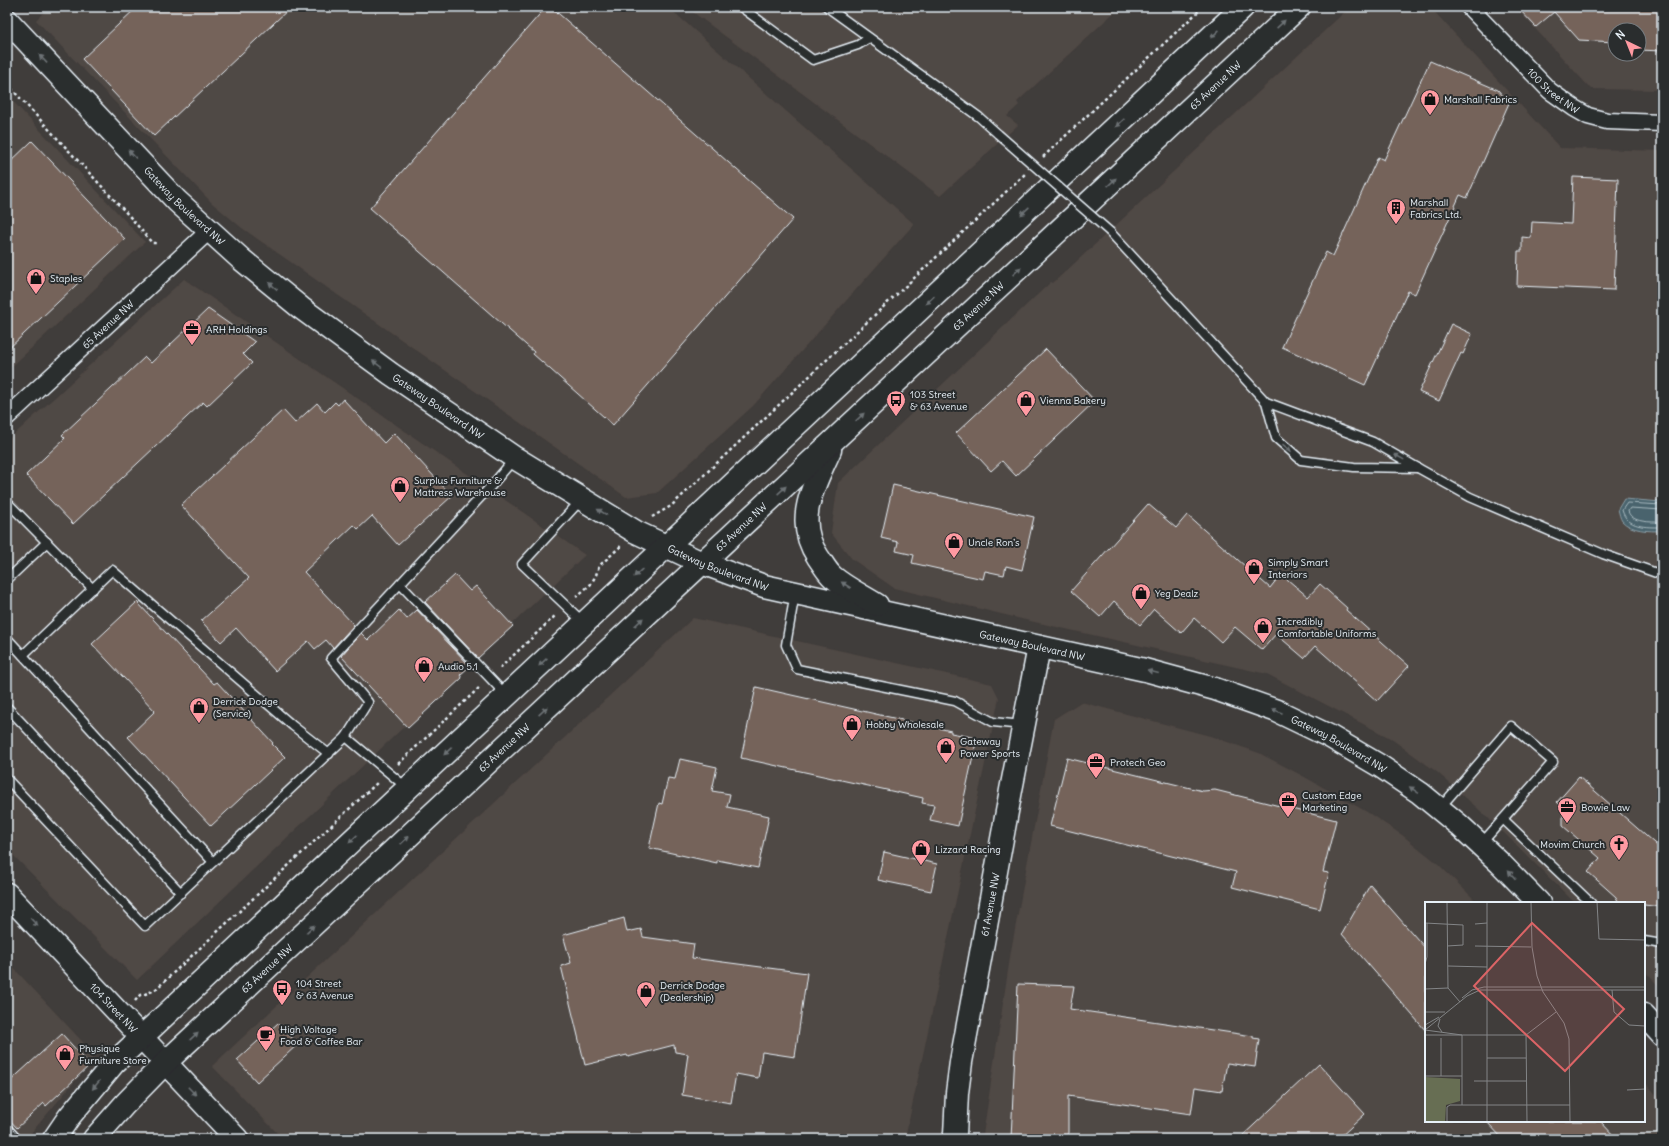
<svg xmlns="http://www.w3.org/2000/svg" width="1669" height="1146" font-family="Delius,sans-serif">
	<rect width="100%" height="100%" fill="#403d3b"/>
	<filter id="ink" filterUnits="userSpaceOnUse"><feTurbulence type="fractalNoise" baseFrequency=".025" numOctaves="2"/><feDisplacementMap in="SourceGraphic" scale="8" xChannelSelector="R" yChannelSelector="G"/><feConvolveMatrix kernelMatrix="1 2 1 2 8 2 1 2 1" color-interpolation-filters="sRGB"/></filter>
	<g filter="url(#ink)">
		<!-- built -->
		<g fill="#504844" fill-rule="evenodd">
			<polygon points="49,7 668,7 914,224 753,406 657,493 626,497 242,228 212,203 36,20"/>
			<polygon points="686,7 1120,7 1017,102 1019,105 1007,116 1018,125 940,196"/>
			<polygon points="1350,7 1430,7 1560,148 1662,151 1662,989 1644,971 1644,903 1575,903 1495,824 1437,772 1390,738 1267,674 1030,621 894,588 852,559 831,533 838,483 1035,297 1051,282 1053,283 1128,214"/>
			<path d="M1515,7H1662V90L1591,89ZM1615,30H1639V54H1615Z"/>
			<polygon points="7,95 145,242 7,371"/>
			<polygon points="184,279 585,555 137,980 7,849 7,441"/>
			<polygon points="693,618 992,684 999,698 905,1139 283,1139 212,1066"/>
			<polygon points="1081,702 1210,736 1259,753 1301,775 1367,812 1402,835 1436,862 1478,903 1426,903 1426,1121 1644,1121 1644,1081 1662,1101 1662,1139 987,1139 983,1135 1011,951 1054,719"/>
			<polygon points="7,961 93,1053 92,1061 26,1139 7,1139"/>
			<polygon points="174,1133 179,1139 137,1139 141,1134"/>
		</g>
		<!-- water -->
		<path fill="#49646d" stroke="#899ca5" d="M1624,499L1662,502V531C1649,531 1631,531 1622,521C1620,518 1619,513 1618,509Z"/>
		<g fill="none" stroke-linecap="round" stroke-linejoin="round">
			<!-- shore -->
			<g stroke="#a8b9c0" stroke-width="1">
				<path d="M1662,505L1627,503L1622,510C1627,528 1646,527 1662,527"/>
				<path d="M1662,510L1630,508L1628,511C1631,523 1651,522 1662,522"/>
			</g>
		</g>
		<!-- building -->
		<g fill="#74635a" stroke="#e8f1f8">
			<polygon points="137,7 291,7 154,136 82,59"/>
			<polygon points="546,7 551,7 793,219 613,425 533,354 534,352 370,208"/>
			<polygon points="1517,7 1662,7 1662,51 1639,50 1639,30 1615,30 1615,42 1579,40 1554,12 1536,27"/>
			<polygon points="1430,61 1498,90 1509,103 1467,198 1460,195 1415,294 1408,291 1365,385 1282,347 1326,252 1333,256 1378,157 1384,160"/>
			<polygon points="32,141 125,239 7,350 7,165"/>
			<polygon points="1573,177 1618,179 1614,290 1517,286 1518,251 1522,251 1522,237 1531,238 1532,222 1571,224"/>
			<polygon points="208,309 255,342 243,354 252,363 207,406 203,402 73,524 26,475 65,438 62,435 145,357 151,363"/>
			<polygon points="1451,324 1472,334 1463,354 1461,353 1439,401 1419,392"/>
			<polygon points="1046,349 1095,401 1016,476 1002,461 991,471 956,433"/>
			<polygon points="343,399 384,443 394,433 452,496 398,545 372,516 358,529 354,525 304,572 354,625 333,648 326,640 315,649 308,641 275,671 236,628 221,642 201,621 249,578 181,505 283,410 295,423 317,403 325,412 335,402 338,405"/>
			<polygon points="893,485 1034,517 1022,570 1006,566 1004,575 985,571 983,579 912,563 914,555 896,551 898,542 881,538"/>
			<polygon points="1148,504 1176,528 1187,515 1270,588 1281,574 1308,597 1320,584 1347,608 1346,610 1409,666 1377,701 1315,646 1304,658 1276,634 1262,650 1235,627 1221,642 1194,618 1181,633 1154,609 1140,625 1114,601 1100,617 1071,591"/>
			<polygon points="455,575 470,591 476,586 513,626 478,658 425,602"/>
			<polygon points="137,602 214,684 217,682 273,743 272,744 285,757 211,826 128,737 155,711 92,644"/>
			<polygon points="399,610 407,619 417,610 470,666 460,675 462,678 408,728 341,656 361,633 368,640"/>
			<polygon points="756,687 951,731 951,733 977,738 958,826 930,820 934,805 922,803 923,798 741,758"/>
			<polygon points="1067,758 1203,791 1215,790 1336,820 1323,872 1329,873 1320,909 1232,887 1236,872 1050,826"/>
			<polygon points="680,759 717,767 712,791 730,794 727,807 769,816 758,868 717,860 717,863 649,848 659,803 662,804 668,778 675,779"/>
			<polygon points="1579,777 1662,850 1662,907 1644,905 1644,903 1619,903 1616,897 1588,872 1600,858 1563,826 1563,808 1557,802"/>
			<polygon points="884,852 937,864 931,891 878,880"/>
			<polygon points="1370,885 1426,949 1426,1031 1342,934"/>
			<polygon points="624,918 627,932 641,929 643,937 694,944 692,958 807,973 795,1057 762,1052 758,1078 736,1074 731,1103 682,1095 688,1054 675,1052 674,1045 628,1057 627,1055 585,1065 561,966 571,963 563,935"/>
			<polygon points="1018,984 1074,986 1070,1009 1253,1036 1253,1038 1259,1039 1255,1067 1227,1063 1222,1091 1195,1087 1191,1114 1068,1096 1068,1139 1011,1139"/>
			<polygon points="278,1023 298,1044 257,1082 237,1060"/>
			<polygon points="62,1034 90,1065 46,1106 44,1103 17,1128 7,1117 7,1084"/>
			<polygon points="1319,1064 1365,1114 1338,1139 1239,1139"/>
			<polygon points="1486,1121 1600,1121 1617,1139 1503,1139"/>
		</g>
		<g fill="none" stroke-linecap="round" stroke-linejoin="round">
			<!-- lane casing -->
			<g stroke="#e8f1f8" stroke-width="11">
				<g id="lane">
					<polyline points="741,7 813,60 858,45 869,38"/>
					<polyline points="827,7 979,117 998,134"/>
					<polyline points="1110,232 1266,402 1373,442 1418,468 1354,467 1301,460 1276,438 1266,402"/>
					<polyline points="1418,468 1470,497 1603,554 1662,575"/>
					<polyline points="581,500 522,564 584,623"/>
					<polyline points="7,502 93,589"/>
					<polyline points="7,580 47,542"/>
					<polyline points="400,584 506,695"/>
					<polyline points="795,593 786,645 797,669 955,701 993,722 1023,725"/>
					<polyline points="7,638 213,862"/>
					<polyline points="23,655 112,570 293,726 329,754"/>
					<polyline points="7,707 181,893"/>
					<polyline points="346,737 368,702 331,658 492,485 514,459"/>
					<polyline points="7,779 145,926 346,737 407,788"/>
					<polyline points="1439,809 1511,726 1553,762 1481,844"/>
					<polyline points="1503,819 1591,903"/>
					<polyline points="1644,941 1662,944"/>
					<polyline points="7,1128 17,1139"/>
				</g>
			</g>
			<!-- street casing -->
			<g stroke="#e8f1f8" stroke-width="19">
				<g id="street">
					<path id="s1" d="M1469,7L1550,91L1574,108L1588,116L1607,121L1662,123"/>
					<path id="s2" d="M7,417L209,231"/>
				</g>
			</g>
			<!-- secondary casing -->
			<g stroke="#e8f1f8" stroke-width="25">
				<g id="secondary">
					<path id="s3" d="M7,20L177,201L241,259L301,308L391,374L515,458L636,532L702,563L764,586L1145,670L1215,689L1277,711L1329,736L1380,766L1420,793L1459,825L1500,863L1539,903"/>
					<path d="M830,450C814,486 793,520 818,557C823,564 827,572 833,577C846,588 863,596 877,605"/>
					<path id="s4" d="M7,894L237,1139"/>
					<polyline points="1644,1015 1662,1035"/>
					<polyline points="54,1139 69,1117 114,1063 1243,7"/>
					<path id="s5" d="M94,1139L125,1104L165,1063L1299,7"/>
					<path id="s6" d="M953,1139L955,1135L957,1093L961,1062L1011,790L1039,647"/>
				</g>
			</g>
			<!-- path -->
			<g stroke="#e8f1f8" stroke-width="2.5" stroke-dasharray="3 3" stroke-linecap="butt">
				<polyline points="7,84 132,219 152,243 157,243"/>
				<polyline points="1043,157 1203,7"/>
				<polyline points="652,517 671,506 1025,174"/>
				<polyline points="576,597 591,584 596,575 599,566 621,546"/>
				<polyline points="500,668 556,615"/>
				<polyline points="398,764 480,687"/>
				<polyline points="135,1001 140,995 145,994 155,990 378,782"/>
			</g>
			<!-- lane -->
			<use href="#lane" stroke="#2a2d2e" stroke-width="8"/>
			<!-- street -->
			<use href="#street" stroke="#2a2d2e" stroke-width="16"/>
			<!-- secondary -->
			<use href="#secondary" stroke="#2a2d2e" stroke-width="22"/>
			<!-- lane-bridge casing -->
			<g stroke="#e8f1f8" stroke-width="11" stroke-linecap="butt">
				<polyline id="lane-bridge" points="998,134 1110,232"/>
			</g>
			<!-- lane-bridge -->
			<use href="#lane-bridge" stroke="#2a2d2e" stroke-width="8"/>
		</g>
		<!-- one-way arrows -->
		<defs><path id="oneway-solid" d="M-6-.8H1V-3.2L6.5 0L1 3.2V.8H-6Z"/></defs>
		<g fill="#6c7275">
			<use href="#oneway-solid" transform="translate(1281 24) rotate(-43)"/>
			<use href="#oneway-solid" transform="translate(1215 34) rotate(137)"/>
			<use href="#oneway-solid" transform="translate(43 59) rotate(-133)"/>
			<use href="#oneway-solid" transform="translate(1120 123) rotate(137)"/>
			<use href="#oneway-solid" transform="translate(132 154) rotate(-133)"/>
			<use href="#oneway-solid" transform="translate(1112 182) rotate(-43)"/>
			<use href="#oneway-solid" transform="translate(1025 211) rotate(137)"/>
			<use href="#oneway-solid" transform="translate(1017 271) rotate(-43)"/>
			<use href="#oneway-solid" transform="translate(273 286) rotate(-140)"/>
			<use href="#oneway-solid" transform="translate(930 300) rotate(137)"/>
			<use href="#oneway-solid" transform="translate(377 364) rotate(-144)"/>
			<use href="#oneway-solid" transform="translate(860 417) rotate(-43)"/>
			<use href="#oneway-solid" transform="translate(1287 448) rotate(41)"/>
			<use href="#oneway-solid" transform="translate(1399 457) rotate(-151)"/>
			<use href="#oneway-solid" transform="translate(782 490) rotate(-43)"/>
			<use href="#oneway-solid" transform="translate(602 512) rotate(-149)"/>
			<use href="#oneway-solid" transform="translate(638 573) rotate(137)"/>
			<use href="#oneway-solid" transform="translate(846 585) rotate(-147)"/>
			<use href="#oneway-solid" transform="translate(639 622) rotate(-43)"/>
			<use href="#oneway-solid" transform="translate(543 662) rotate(137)"/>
			<use href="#oneway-solid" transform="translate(1153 672) rotate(-165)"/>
			<use href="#oneway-solid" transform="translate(543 711) rotate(-43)"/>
			<use href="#oneway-solid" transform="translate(1277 711) rotate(-158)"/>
			<use href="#oneway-solid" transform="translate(448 751) rotate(137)"/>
			<use href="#oneway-solid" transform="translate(1414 790) rotate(-145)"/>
			<use href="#oneway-solid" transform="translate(353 839) rotate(137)"/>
			<use href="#oneway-solid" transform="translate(405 840) rotate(-43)"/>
			<use href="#oneway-solid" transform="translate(1512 875) rotate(-133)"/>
			<use href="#oneway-solid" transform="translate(34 922) rotate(47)"/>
			<use href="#oneway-solid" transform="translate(310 929) rotate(-43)"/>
			<use href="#oneway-solid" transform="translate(194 1036) rotate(-43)"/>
			<use href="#oneway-solid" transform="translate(96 1085) rotate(130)"/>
			<use href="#oneway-solid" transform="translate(192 1091) rotate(46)"/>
		</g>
	</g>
	<!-- icons -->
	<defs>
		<g id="shop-pin" transform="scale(1)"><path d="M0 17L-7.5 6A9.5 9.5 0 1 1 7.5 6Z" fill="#ff9aa2" stroke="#2a2d2e"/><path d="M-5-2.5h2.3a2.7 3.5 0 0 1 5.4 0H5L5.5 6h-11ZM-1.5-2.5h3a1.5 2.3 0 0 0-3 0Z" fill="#111"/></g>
		<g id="building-pin" transform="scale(1)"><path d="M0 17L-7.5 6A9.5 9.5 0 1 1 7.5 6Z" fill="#ff9aa2" stroke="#2a2d2e"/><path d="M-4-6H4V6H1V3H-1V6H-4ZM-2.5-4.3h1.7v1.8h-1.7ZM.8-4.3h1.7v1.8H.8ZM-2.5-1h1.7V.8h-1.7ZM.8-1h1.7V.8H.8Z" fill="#111"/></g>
		<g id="office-pin" transform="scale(1)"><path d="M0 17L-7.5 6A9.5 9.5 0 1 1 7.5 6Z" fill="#ff9aa2" stroke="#2a2d2e"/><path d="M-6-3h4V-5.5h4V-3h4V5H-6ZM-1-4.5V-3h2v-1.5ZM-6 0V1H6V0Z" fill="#111"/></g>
		<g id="bus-pin" transform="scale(1)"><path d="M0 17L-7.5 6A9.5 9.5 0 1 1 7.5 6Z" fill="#ff9aa2" stroke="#2a2d2e"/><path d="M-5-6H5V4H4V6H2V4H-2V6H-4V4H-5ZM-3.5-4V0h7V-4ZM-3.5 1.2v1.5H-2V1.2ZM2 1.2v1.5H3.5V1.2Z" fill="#111"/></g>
		<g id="church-pin" transform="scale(1)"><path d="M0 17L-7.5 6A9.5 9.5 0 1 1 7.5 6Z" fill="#ff9aa2" stroke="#2a2d2e"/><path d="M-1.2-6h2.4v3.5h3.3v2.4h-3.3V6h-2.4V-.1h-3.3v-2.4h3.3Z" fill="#111"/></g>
		<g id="cafe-pin" transform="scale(1)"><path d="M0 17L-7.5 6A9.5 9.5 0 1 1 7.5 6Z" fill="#ff9aa2" stroke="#2a2d2e"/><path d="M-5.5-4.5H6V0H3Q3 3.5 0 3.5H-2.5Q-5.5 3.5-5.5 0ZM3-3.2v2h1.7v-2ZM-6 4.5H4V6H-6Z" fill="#111"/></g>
	</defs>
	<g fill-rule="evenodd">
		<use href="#shop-pin" x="1430" y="99"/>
		<use href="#building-pin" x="1396" y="208"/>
		<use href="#shop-pin" x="36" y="278"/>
		<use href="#office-pin" x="192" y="329"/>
		<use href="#bus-pin" x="896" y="400"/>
		<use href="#shop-pin" x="1026" y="400"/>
		<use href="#shop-pin" x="400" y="486"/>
		<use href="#shop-pin" x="954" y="542"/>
		<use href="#shop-pin" x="1254" y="568"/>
		<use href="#shop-pin" x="1141" y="593"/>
		<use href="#shop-pin" x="1263" y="627"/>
		<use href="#shop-pin" x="424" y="666"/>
		<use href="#shop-pin" x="199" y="707"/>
		<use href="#shop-pin" x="852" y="724"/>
		<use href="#shop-pin" x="946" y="747"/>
		<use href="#office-pin" x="1096" y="762"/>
		<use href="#office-pin" x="1288" y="801"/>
		<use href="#office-pin" x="1567" y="807"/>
		<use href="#church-pin" x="1619" y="844"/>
		<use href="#shop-pin" x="921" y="849"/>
		<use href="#bus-pin" x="282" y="989"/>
		<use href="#shop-pin" x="646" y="991"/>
		<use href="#cafe-pin" x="266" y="1035"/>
		<use href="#shop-pin" x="65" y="1054"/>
	</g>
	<g text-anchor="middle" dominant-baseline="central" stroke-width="4" stroke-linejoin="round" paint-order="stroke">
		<!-- street labels -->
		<g font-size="10" fill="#e8f1f8" stroke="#2a2d2e">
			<text stroke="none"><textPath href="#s5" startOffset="1539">63 Avenue NW</textPath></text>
			<text stroke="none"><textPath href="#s1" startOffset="119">100 Street NW</textPath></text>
			<text stroke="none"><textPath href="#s3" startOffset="257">Gateway Boulevard NW</textPath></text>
			<text stroke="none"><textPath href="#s5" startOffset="1215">63 Avenue NW</textPath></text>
			<text stroke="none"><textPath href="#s2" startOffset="137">65 Avenue NW</textPath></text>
			<text stroke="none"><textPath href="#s3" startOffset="581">Gateway Boulevard NW</textPath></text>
			<text stroke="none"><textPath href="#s5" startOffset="891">63 Avenue NW</textPath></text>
			<text stroke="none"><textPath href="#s3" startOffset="905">Gateway Boulevard NW</textPath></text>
			<text stroke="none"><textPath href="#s3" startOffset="1229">Gateway Boulevard NW</textPath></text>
			<text stroke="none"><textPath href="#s3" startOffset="1553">Gateway Boulevard NW</textPath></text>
			<text stroke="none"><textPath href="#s5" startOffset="567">63 Avenue NW</textPath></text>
			<text stroke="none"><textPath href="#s6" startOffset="238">61 Avenue NW</textPath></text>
			<text stroke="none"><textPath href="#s5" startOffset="243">63 Avenue NW</textPath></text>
			<text stroke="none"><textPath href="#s4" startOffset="156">104 Street NW</textPath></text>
		</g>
		<!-- poi labels -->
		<g font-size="10" fill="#e8f1f8" stroke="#2a2d2e" text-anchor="start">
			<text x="1444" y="99">Marshall Fabrics</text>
			<text x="1410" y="202">Marshall<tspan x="1410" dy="12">Fabrics Ltd.</tspan></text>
			<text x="50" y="278">Staples</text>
			<text x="206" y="329">ARH Holdings</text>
			<text x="910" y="394">103 Street<tspan x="910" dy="12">&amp; 63 Avenue</tspan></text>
			<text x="1040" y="400">Vienna Bakery</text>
			<text x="414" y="480">Surplus Furniture &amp;<tspan x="414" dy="12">Mattress Warehouse</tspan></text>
			<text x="968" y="542">Uncle Ron's</text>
			<text x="1268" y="562">Simply Smart<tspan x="1268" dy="12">Interiors</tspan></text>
			<text x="1155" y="593">Yeg Dealz</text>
			<text x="1277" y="621">Incredibly<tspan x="1277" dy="12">Comfortable Uniforms</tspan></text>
			<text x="438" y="666">Audio 5.1</text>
			<text x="213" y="701">Derrick Dodge<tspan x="213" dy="12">(Service)</tspan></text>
			<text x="866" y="724">Hobby Wholesale</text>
			<text x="960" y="741">Gateway<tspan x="960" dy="12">Power Sports</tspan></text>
			<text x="1110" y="762">Protech Geo</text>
			<text x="1302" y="795">Custom Edge<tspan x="1302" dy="12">Marketing</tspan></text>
			<text x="1581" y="807">Bowie Law</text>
			<text x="1605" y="844" text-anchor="end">Movim Church</text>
			<text x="935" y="849">Lizzard Racing</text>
			<text x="296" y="983">104 Street<tspan x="296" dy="12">&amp; 63 Avenue</tspan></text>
			<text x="660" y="985">Derrick Dodge<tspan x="660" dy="12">(Dealership)</tspan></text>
			<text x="280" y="1029">High Voltage<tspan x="280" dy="12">Food &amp; Coffee Bar</tspan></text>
			<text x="79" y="1048">Physique<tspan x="79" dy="12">Furniture Store</tspan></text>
		</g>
	</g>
	<!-- overview -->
	<g transform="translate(1425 902)">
		<rect width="220" height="220" fill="#403d3b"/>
		<path d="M0,175L35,177V199L21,203L20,220H0Z" fill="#676e53"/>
		<path fill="none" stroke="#838587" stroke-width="1" d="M22,0L23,86L35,100M62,0V220M106,0L107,45L112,74L118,90L139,121L144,137L145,220M172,0L174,37L220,38M0,21L38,23V43L22,44M50,22L62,21M50,44L106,45M0,62L2,55V21M23,64L62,65M0,87L23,86M187,88L189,110L204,123L220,124M37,96L47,88L59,85H220M0,110H20M15,117L13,124L17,130M0,123L14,115M0,128L42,94L55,88H220M0,128L37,133M101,132L102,220M0,133H62M37,133V203M62,133H101L131,110M62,156H101M0,174H37M16,174V136M49,179H101M202,188L220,187M22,220V205L25,203H145"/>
		<path fill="#db6466" fill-opacity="0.15" stroke="#db6466" stroke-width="2" d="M107,21L199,107L140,169L49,84Z"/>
		<rect width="220" height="220" fill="none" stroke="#e8f1f8" stroke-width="2"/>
	</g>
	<!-- margin -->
	<rect width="1669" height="1146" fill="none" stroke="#2a2d2e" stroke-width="24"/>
	<rect x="12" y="12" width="1645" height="1122" fill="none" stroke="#e8f1f8" stroke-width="1.5" filter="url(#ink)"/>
	<!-- north arrow -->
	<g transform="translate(1627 42) rotate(317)"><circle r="19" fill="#2a2d2e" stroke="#767b7f"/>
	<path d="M0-3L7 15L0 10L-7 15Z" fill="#ff9aa2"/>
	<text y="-6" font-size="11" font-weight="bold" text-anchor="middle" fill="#e8f1f8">N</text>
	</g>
</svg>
